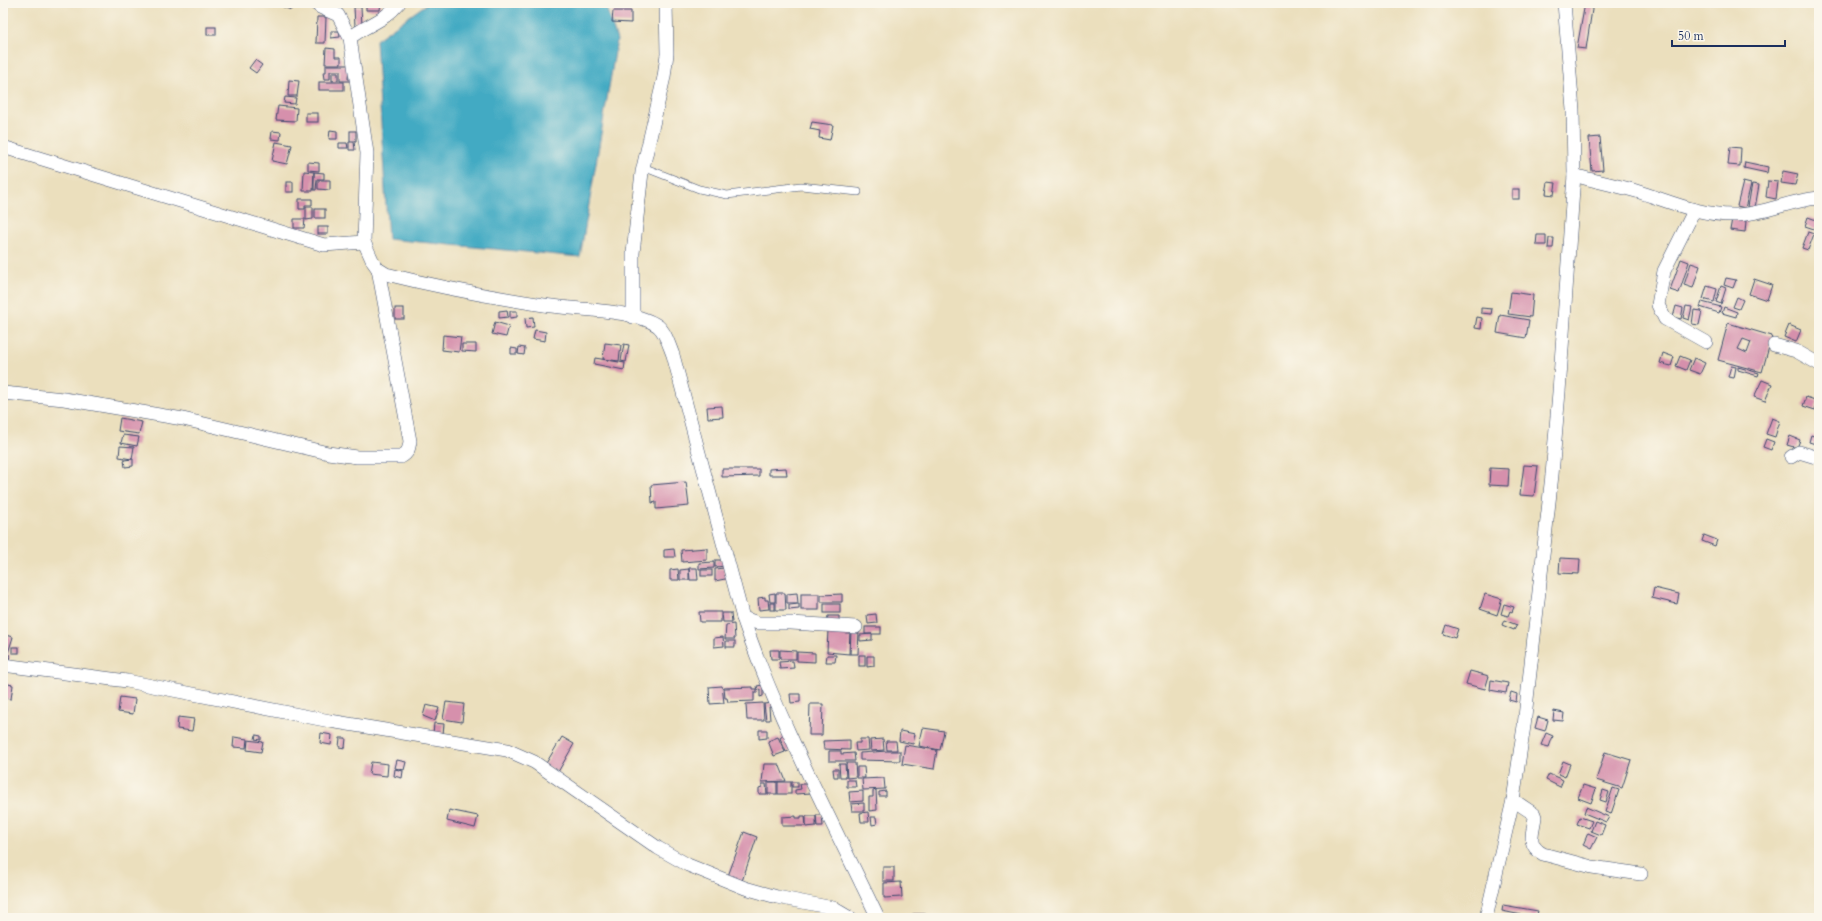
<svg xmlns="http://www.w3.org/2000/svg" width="1822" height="921" font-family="Cardo,serif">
	<rect width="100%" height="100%" fill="#fbf7ec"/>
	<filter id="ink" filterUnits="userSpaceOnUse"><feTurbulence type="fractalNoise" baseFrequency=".025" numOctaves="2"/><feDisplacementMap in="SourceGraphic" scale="8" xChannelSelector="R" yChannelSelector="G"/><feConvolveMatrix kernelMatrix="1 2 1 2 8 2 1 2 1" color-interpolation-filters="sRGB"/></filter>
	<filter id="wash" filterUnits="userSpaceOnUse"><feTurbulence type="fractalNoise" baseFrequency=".012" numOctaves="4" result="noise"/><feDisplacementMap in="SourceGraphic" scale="16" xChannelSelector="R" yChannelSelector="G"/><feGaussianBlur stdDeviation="0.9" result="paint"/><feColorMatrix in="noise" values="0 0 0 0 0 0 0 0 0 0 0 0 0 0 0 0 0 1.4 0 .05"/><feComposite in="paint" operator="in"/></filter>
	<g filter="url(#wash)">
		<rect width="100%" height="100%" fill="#ebdfbd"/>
		<!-- water -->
		<polygon fill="#43aac3" stroke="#2f6c90" points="428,3 605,4 617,40 580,257 388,239 376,40"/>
		<g id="blocks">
			<!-- building -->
			<g fill="#d690ac" fill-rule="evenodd">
				<polygon points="273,3 294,3 291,10"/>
				<polygon points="366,3 381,3 380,10 366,10"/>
				<polygon points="1585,3 1593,3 1586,49 1577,48"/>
				<polygon points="354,7 361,7 362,26 355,26"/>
				<polygon points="613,11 631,11 631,23 612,22"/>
				<polygon points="317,17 326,17 325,43 316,43"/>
				<rect x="207" y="27" width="9" height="8"/>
				<polygon points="331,31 339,31 340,37 331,38"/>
				<polygon points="326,48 335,49 335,57 341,57 341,64 325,64"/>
				<polygon points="255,60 262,65 256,73 249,68"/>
				<polygon points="326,65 349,65 348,79 350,79 350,81 340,81 340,71 330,71 330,79 324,79 323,72 326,72"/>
				<polygon points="332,73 338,73 338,80 332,81"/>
				<polygon points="289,80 299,81 297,96 288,96"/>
				<rect x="319" y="82" width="25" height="8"/>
				<polygon points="285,97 296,98 295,104 284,103"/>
				<polygon points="278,106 297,108 296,121 276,120"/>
				<rect x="306" y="113" width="12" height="9"/>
				<polygon points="812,122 833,125 830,140 819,138 820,131 810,129"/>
				<polygon points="330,130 337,131 337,139 329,139"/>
				<polygon points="272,131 281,132 280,140 271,139"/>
				<rect x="350" y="131" width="6" height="10"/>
				<polygon points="1600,137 1603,170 1592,171 1589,138"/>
				<polygon points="276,142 292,145 287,164 272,161"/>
				<polygon points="349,142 354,142 355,150 349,150"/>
				<polygon points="339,143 347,143 348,148 339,148"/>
				<polygon points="1730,147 1741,148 1740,166 1728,165"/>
				<polygon points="308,162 319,163 319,171 308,170"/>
				<polygon points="1745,162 1768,167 1767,173 1744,168"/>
				<polygon points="304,171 314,172 313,191 303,191"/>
				<polygon points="1783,171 1798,174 1795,185 1781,183"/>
				<polygon points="314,172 324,173 324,179 317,179 316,190 314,190"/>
				<polygon points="318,180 330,180 330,190 318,189"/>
				<polygon points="1768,181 1778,182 1776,199 1766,197"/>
				<rect x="286" y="182" width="7" height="10"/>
				<polygon points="1548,182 1556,183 1554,195 1546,194"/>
				<polygon points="1743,182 1751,184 1745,208 1737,206"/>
				<polygon points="1752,184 1759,185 1755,208 1748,207"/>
				<rect x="1512" y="189" width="7" height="10"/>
				<polygon points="299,199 312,199 312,205 305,205 305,209 299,209"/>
				<polygon points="306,207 313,207 313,219 306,220"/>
				<rect x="315" y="209" width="10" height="9"/>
				<polygon points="1808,217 1819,221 1817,230 1805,226"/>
				<polygon points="294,219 305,219 304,228 294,228"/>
				<polygon points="1732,219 1746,221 1745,232 1730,230"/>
				<rect x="318" y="227" width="10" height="7"/>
				<polygon points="1808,232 1814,234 1808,250 1802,248"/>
				<polygon points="1537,235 1546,235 1546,245 1536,245"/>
				<polygon points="1549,238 1554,238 1553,248 1548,248"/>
				<polygon points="1681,259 1689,262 1679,293 1670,290"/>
				<polygon points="1691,263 1700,266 1693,288 1684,285"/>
				<polygon points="1726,278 1736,280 1733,288 1724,285"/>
				<polygon points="1754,279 1772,285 1767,300 1749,294"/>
				<polygon points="1707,286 1717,289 1714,302 1703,299"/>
				<polygon points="1721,286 1726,288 1721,304 1716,302"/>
				<polygon points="1511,292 1533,295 1531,317 1508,314"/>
				<polygon points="1737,297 1743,300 1739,309 1733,307"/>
				<polygon points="1702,302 1721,307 1719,313 1700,307"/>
				<polygon points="1676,306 1683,308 1681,319 1673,317"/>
				<polygon points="1686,306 1692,307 1689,320 1683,318"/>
				<polygon points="1724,307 1737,312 1736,317 1722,313"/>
				<rect x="395" y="308" width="9" height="11"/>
				<polygon points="1481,308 1492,309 1491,314 1481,313"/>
				<polygon points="507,310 508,317 499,318 499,311"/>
				<polygon points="1694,310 1702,311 1699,325 1692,324"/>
				<polygon points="510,311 517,311 517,317 510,318"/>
				<polygon points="1500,315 1529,320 1526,338 1497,333"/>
				<polygon points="533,317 534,327 526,328 525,318"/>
				<polygon points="1477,317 1482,318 1481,329 1475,328"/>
				<polygon points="495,322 509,326 506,337 492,334"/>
				<path d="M1728,323L1772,336L1762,372L1718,360ZM1743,339L1751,342L1747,353L1738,349Z"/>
				<polygon points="1789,325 1801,330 1796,342 1784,337"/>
				<polygon points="535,330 546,332 545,341 533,339"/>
				<polygon points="443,335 461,337 459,352 442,350"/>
				<polygon points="605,343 621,345 619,361 603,359"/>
				<polygon points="462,344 476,344 476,352 462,351"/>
				<polygon points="624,344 629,345 626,362 621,361"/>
				<polygon points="519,347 525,348 524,355 518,354"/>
				<polygon points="511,348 517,349 517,354 511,354"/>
				<polygon points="1663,353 1674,357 1671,366 1660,363"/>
				<polygon points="1680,356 1690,360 1686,370 1676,366"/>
				<polygon points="595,358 625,363 624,370 594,364"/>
				<polygon points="1694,358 1705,363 1700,374 1689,370"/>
				<polygon points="1731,366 1736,367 1734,378 1728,377"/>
				<polygon points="1738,367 1759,373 1758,376 1738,370"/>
				<polygon points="1762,380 1772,384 1765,401 1754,397"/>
				<polygon points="1806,397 1818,401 1815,410 1803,406"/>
				<polygon points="722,406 723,417 708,418 707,407"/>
				<polygon points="120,418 142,422 139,434 118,431"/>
				<polygon points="1772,418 1780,421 1775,437 1766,434"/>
				<polygon points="123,435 139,437 137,446 121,443"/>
				<polygon points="1811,435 1819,438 1819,445 1809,442"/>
				<polygon points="1790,436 1800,440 1797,448 1787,445"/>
				<polygon points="1766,439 1774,442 1771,450 1763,447"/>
				<polygon points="120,446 134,447 132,459 119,457"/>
				<polygon points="133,459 133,466 125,467 124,460"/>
				<polygon points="1524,465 1538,466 1534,496 1520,495"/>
				<polygon points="786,468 787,475 769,475 769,469"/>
				<polygon points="1490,468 1509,469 1508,486 1489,485"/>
				<polygon points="722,469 759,469 759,476 722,477"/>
				<polygon points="686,482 689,506 656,509 656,502 652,503 651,485"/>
				<polygon points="1704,535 1717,540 1715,546 1702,541"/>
				<polygon points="707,548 707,560 682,562 681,550"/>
				<polygon points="674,549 675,557 664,557 664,550"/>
				<polygon points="1560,558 1580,559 1579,574 1559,573"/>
				<polygon points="715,560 726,560 726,566 715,567"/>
				<polygon points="714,562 714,568 699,569 699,563"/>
				<polygon points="689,568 697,568 698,580 690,580"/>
				<polygon points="724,568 725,575 730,575 730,578 715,581 715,569"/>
				<polygon points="678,569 679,580 670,580 670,570"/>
				<polygon points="689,569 689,580 680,580 680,570"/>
				<rect x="701" y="570" width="11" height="6"/>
				<polygon points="1654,588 1679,594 1677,604 1652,598"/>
				<polygon points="775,593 775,602 770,602 769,594"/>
				<polygon points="776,593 785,593 786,610 776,610"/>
				<polygon points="797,593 798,603 787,603 787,594"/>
				<rect x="801" y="594" width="18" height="16"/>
				<polygon points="842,594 842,602 821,602 821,595"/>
				<polygon points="1485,594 1502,599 1497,615 1480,609"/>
				<polygon points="765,597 765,600 768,600 769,609 759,610 758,598"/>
				<rect x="770" y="603" width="5" height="7"/>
				<polygon points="799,604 799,609 789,610 789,605"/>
				<rect x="824" y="604" width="16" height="9"/>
				<polygon points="1504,604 1514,607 1512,612 1510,611 1508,616 1501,614"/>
				<polygon points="699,612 721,612 721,622 700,622"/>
				<polygon points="722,613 731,613 732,622 723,622"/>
				<polygon points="876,614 877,623 868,624 867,615"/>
				<polygon points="828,616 839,616 839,622 827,622"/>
				<polygon points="1504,620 1517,625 1514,630 1502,625"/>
				<polygon points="734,624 735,639 725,639 726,625"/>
				<polygon points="1446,625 1458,629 1455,638 1443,634"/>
				<rect x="865" y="627" width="16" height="7"/>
				<polygon points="828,630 850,631 849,654 827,652"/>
				<polygon points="851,631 859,631 858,654 850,654"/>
				<polygon points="872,634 872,640 860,641 860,635"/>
				<polygon points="5,635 13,637 8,653 3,651"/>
				<polygon points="723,637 724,646 714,647 714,638"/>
				<rect x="726" y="641" width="9" height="6"/>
				<rect x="12" y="647" width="7" height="6"/>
				<polygon points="770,650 779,650 779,659 771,659"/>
				<polygon points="780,650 796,651 796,659 780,659"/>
				<polygon points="797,652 815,653 815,662 797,661"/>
				<polygon points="3,654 10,655 9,660 3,659"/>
				<polygon points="827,655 836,655 835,662 826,662"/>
				<rect x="859" y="655" width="6" height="11"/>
				<polygon points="867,656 874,656 874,666 867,667"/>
				<polygon points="793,661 794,668 780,669 779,662"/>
				<polygon points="1470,671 1489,676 1485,689 1466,684"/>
				<polygon points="1491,680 1508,683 1506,693 1490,690"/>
				<polygon points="3,683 13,685 11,699 3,698"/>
				<polygon points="763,685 763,696 760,697 760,689 758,690 757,686"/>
				<polygon points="722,686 724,703 710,704 709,687"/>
				<polygon points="753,687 753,689 757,689 757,693 754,693 754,701 728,702 727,698 725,698 724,688"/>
				<polygon points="1511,692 1517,694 1516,702 1509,700"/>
				<polygon points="790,694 800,694 800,702 791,703"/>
				<polygon points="120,697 135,699 133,714 118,712"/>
				<polygon points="446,702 464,704 462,722 443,719"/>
				<polygon points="763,703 764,720 747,720 746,704"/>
				<polygon points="772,703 773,707 769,707 770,720 766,720 764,704"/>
				<polygon points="810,704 823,704 822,735 809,735"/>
				<polygon points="426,705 439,708 435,721 423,716"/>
				<polygon points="1554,711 1564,713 1563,721 1553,720"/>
				<polygon points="178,717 194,719 192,731 177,729"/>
				<polygon points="1538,717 1548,720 1545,731 1535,728"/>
				<polygon points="434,723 444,724 443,734 433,734"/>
				<polygon points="923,728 944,731 940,750 919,746"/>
				<polygon points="759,730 767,730 767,738 759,739"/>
				<polygon points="900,731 915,734 913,744 899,741"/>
				<polygon points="321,733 332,735 331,745 320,743"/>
				<polygon points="1546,733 1553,736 1549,747 1541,745"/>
				<polygon points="256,735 261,736 261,740 255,739"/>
				<polygon points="784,735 791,750 786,752 780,738"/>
				<polygon points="234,737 247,739 246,748 233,747"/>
				<polygon points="562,737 574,744 558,772 545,765"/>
				<polygon points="778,737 785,752 774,756 768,741"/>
				<polygon points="340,738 346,738 345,748 339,747"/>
				<polygon points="860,739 868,739 869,750 856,751 855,743 860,743"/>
				<polygon points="883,739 884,750 871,751 870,740"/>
				<polygon points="248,740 263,742 261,752 247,750"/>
				<polygon points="850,740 850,750 824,749 823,741"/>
				<polygon points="886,741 896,741 897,750 887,750"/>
				<polygon points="905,745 937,750 934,769 902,764"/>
				<polygon points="829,751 841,751 841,754 854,753 855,761 829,761"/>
				<polygon points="887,751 900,751 900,761 860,760 860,753"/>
				<polygon points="1605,752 1631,760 1622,788 1596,780"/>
				<polygon points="397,760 406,762 404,770 395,768"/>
				<polygon points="1563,761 1570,764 1565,777 1558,774"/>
				<polygon points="371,762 388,764 387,776 369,774"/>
				<polygon points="846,763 855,763 856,777 847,778"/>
				<polygon points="764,764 779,764 786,781 762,782"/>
				<polygon points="839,764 845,764 846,777 840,777"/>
				<polygon points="857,767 864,767 865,778 857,778"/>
				<polygon points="395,769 403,771 402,778 394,776"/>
				<polygon points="833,769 838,769 838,777 834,777"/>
				<polygon points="1549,774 1563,780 1560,787 1546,780"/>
				<polygon points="884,778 885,789 863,790 862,779"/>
				<polygon points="847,780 855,780 856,787 847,787"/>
				<rect x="768" y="782" width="9" height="12"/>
				<rect x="778" y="782" width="13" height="12"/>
				<rect x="792" y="782" width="6" height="5"/>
				<polygon points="762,784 766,784 767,794 759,794 759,788 762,787"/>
				<polygon points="800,784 810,784 811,793 795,794 795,790 801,789"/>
				<polygon points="1583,785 1596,789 1591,803 1578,798"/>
				<polygon points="1613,788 1619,790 1611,814 1605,812"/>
				<polygon points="876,790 877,810 869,811 869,797 873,797 873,791"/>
				<polygon points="1603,790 1609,792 1606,802 1600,800"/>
				<polygon points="863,791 863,801 850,802 849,792"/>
				<polygon points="886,791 886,796 879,796 879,792"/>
				<polygon points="864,803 864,811 852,811 851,804"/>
				<polygon points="1586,807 1609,817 1606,822 1584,813"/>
				<polygon points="449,810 478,816 475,828 447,821"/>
				<polygon points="868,812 869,822 861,822 860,813"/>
				<polygon points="816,815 822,815 823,826 817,826"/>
				<polygon points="796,816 796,818 801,818 801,816 805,816 806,826 782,826 782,817"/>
				<polygon points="806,816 816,816 816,826 806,827"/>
				<polygon points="871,817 876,817 877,824 872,825"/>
				<polygon points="1580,817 1592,821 1589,828 1577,824"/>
				<polygon points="1595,821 1605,825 1601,835 1591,831"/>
				<polygon points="744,832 757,837 742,881 728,876"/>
				<polygon points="1588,833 1597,837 1591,849 1583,845"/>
				<rect x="883" y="867" width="11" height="14"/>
				<polygon points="901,882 902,897 884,898 884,883"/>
				<polygon points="1503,905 1538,911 1536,918 1502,911"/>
				<rect x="913" y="914" width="12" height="4"/>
			</g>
		</g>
	</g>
	<g filter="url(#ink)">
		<use href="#blocks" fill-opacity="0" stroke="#3a496c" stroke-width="1"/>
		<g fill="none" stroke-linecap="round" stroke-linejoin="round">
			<!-- lane casing -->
			<g stroke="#3a496c" stroke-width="8">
				<polyline id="lane" points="643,167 699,189 727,195 801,186 858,192"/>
			</g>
			<!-- street casing -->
			<g stroke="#3a496c" stroke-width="14">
				<g id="street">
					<path d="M315,3L320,7L338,15L350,38L367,153L364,242L373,262L378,269L386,274C438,287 491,297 544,305C573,310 635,309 658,326C666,333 669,345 673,355L743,618C778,721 831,819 878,918"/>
					<path d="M350,38C367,24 384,22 399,3"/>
					<polyline points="3,147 324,245 364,242"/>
					<path d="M1574,175C1594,181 1615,185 1636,191C1669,201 1700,216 1736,215C1765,214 1790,200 1819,198"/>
					<polyline points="1694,211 1664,271 1658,305 1665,319 1706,342"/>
					<polyline points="633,317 633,253 642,172 664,77 667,54 666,3"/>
					<polyline points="1774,345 1796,351 1819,364"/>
					<path d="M3,393L64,399L183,419L328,453L357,457H401C408,453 409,449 410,441L378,269"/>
					<polyline points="1791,457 1799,452 1819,458"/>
					<polyline points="743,618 758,623 791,623 856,627"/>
					<polyline points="3,665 127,681 330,721 507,750 534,762 658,848 688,865 745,888 777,897 833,908 850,918"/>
					<path d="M1513,800L1534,814L1535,817C1533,833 1526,845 1543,854L1592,867L1641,874"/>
					<polyline points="1486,918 1513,800 1524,726 1552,475 1559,392 1574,175 1573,110 1564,3"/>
				</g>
			</g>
			<!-- lane -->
			<use href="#lane" stroke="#fff" stroke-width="7"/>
			<!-- street -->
			<use href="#street" stroke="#fff" stroke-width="13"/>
		</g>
	</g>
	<!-- margin -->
	<rect width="1822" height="921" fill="none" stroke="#fbf7ec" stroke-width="16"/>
	<!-- scale -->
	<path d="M1672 40v6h113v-6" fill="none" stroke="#1b2f5e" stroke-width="2"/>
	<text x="1678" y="40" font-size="12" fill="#1b2f5e" stroke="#fbf7ec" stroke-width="3" paint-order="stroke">50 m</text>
</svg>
